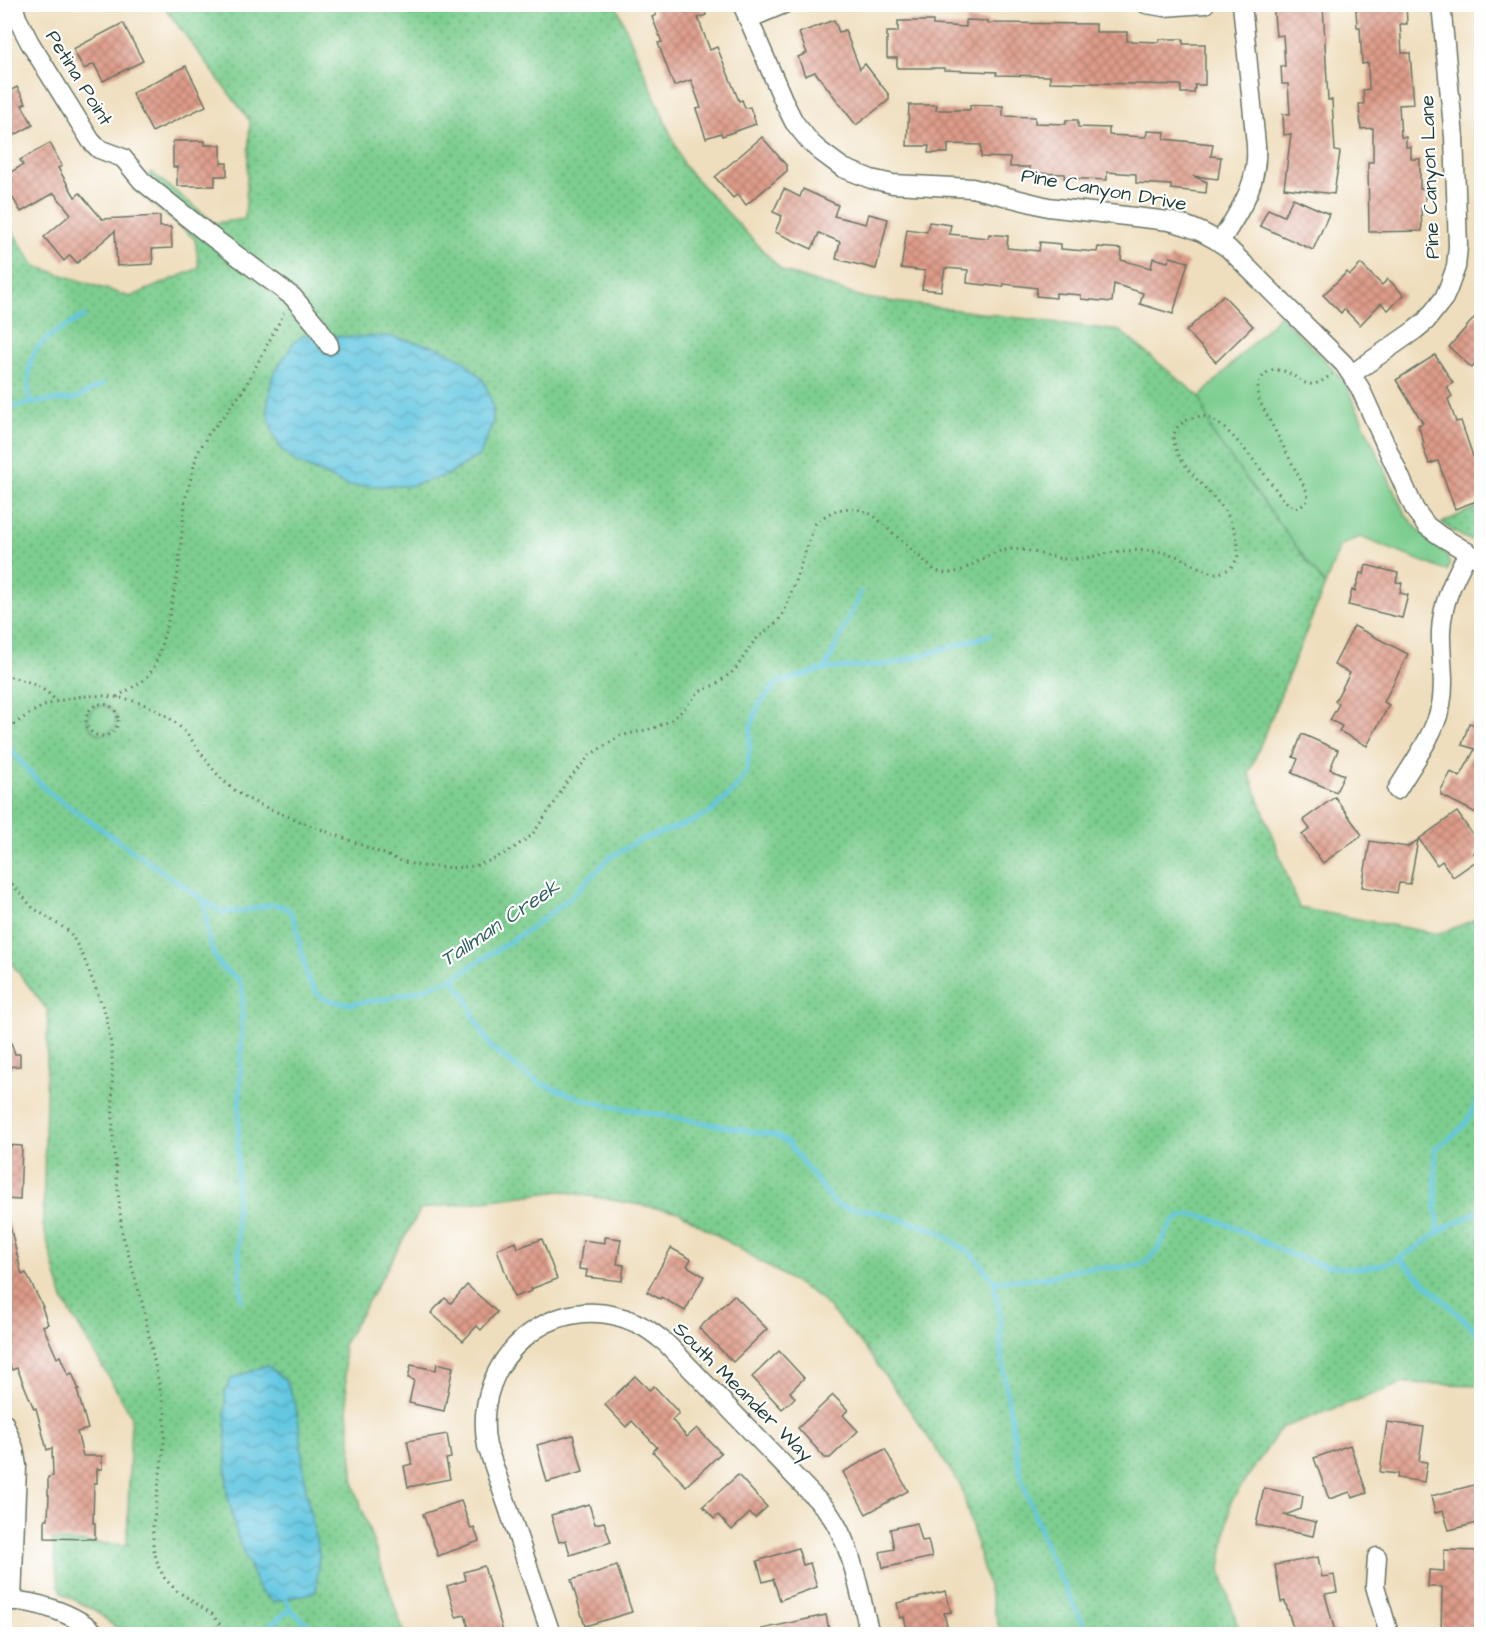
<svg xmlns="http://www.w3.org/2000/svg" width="1486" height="1639" font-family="'Architects Daughter',sans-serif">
	<defs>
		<pattern id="grass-dots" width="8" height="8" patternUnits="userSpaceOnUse" patternTransform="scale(1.5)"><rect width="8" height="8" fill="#7dce90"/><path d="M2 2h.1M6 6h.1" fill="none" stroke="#66a876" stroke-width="1.8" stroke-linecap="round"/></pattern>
		<pattern id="water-waves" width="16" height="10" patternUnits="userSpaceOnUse" patternTransform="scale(1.5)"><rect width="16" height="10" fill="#63c7e1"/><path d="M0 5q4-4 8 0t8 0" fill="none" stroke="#51a3b7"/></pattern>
		<pattern id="building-cross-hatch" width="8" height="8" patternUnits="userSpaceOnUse" patternTransform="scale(1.5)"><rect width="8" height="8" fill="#de9b89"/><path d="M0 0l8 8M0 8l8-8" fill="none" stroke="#b38071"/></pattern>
	</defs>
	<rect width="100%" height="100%" fill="#fff"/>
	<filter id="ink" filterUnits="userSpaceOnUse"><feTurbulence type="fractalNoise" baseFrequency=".0167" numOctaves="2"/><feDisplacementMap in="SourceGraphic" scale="12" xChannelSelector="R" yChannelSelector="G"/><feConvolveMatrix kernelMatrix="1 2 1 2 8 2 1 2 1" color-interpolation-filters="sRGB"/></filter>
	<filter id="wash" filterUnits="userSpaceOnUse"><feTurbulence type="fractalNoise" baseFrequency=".008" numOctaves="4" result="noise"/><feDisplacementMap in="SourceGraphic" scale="24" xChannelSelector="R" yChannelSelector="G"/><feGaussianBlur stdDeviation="1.35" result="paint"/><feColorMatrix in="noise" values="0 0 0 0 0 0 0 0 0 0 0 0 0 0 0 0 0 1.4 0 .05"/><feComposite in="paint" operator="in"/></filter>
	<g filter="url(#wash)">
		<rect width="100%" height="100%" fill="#efdebd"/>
		<!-- grass -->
		<g fill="url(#grass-dots)" stroke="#4e8662" stroke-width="1.5">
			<polygon points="177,5 616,5 684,166 782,271 865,298 1120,331 1200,397 1213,434 1325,585 1249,773 1299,908 1439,934 1481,917 1481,1385 1404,1383 1281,1428 1231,1501 1220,1568 1240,1634 1003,1634 1000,1631 961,1486 905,1403 865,1348 819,1297 679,1212 561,1191 421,1209 343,1345 354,1485 404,1634 140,1634 131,1630 116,1628 96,1611 63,1594 59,1586 52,1540 127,1545 131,1415 63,1300 43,1225 48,1011 5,955 4,219 35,266 130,297 199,268 195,239 133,188 143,184 151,172 215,223 245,219 250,121 167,11"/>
			<path d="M1481,505V543C1466,540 1454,533 1442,523Z"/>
		</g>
		<!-- green -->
		<g fill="#7dce90" stroke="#4e8662" stroke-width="1.5">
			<polygon points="1280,315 1333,369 1346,385 1399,501 1405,514 1422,534 1445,553 1450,565 1447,571 1360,537 1340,546 1325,585 1213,434 1200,397"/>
			<circle cx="102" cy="720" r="14"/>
		</g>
		<!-- water -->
		<g fill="url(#water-waves)" stroke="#41828a" stroke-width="1.5">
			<polygon points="304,335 354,337 388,336 441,348 465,361 484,381 493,406 493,423 480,455 448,475 409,486 348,486 296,462 281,449 273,434 267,410 272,377 293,343"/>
			<polygon points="267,1365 286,1381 295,1402 299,1424 306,1491 319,1554 316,1592 274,1602 259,1590 237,1536 227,1493 225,1392 231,1379"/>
		</g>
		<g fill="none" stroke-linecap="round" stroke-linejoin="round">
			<!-- stream -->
			<g stroke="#63c7e1" stroke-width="4.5">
				<path d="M29,404C29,391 28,378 30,366C33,340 64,328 84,316"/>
				<polyline points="4,408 44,401 75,399 103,384"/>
				<polyline points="825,669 861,592"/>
				<polyline points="4,741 26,768 48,792 221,912 242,911 269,905 279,905 288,909 293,917 296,926 307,977 314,989 322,998 337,1002 350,1004 385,999 420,990 453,978 528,930 569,899 609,858 640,840 689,823 711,812 734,790 746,774 748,765 751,727 755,715 759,705 777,683 825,669 892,664 990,635"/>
				<path d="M205,901C206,923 207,948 221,966C231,979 240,971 243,994L236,1210L242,1300"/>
				<path d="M453,978L467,998L475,1020L491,1047L525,1074L542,1084L585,1100L611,1106L777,1136L788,1143L834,1203L842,1207L877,1212L937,1230L974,1256L994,1281C1012,1280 1030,1279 1048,1277C1060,1275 1072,1269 1084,1268C1099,1267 1125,1269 1138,1265C1167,1257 1161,1215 1191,1215C1213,1215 1252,1236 1272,1246C1309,1265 1359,1278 1399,1258C1415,1250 1429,1238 1445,1228C1457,1222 1469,1216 1482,1210"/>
				<polyline points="1439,1233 1436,1204 1435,1149 1455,1134 1467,1122 1482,1090"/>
				<polyline points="1399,1258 1482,1337"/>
				<polyline points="994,1281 1000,1317 1001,1351 1007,1394 1021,1477 1049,1555 1088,1634"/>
				<polyline points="290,1609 310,1626"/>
				<polyline points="271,1625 290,1609 285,1596"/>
			</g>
		</g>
		<g id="blocks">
			<!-- building -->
			<g fill="url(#building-cross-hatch)">
				<polygon points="652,4 702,4 706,15 698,18 710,50 717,47 739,101 742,100 745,108 750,107 756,124 722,136 721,133 706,138 696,109 701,108 691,80 674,86 658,43 662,42 652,17 656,15"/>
				<polygon points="1273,4 1323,4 1328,100 1332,100 1335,151 1340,152 1334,194 1284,188 1291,134 1284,135 1283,114 1290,114 1288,84 1282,84 1281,66 1285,66 1283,35 1276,36"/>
				<polygon points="1360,4 1406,4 1407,24 1400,24 1402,53 1410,53 1414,104 1399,105 1401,137 1406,137 1406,147 1411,147 1411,159 1420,159 1420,189 1425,188 1425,208 1421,208 1422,231 1369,232 1368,162 1373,162 1373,128 1361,129 1359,104 1364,104 1363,90 1369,89 1368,63 1362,64 1360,27 1357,27 1356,10 1360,9"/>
				<polygon points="834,20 839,32 845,30 860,69 865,64 889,95 889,100 856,125 815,72 805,76 798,57 807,53 799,33"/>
				<polygon points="966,20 988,21 987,23 1096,24 1096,32 1127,32 1127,41 1159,42 1159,39 1183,39 1183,44 1205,44 1205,85 1195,85 1194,93 1181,93 1181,85 1050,82 1050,76 996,75 997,72 944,70 944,68 897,68 897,58 887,58 887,32 898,32 898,21 933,21 933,25 966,27"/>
				<polygon points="123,23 143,61 103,81 94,64 84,69 73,49"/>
				<polygon points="186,66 206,106 152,132 132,93"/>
				<polygon points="17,87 26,103 22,105 33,125 4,141 4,94"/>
				<polygon points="909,105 937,105 936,110 970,110 970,105 1003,106 1003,116 1035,117 1035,123 1066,124 1066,120 1078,120 1078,127 1109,128 1109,135 1146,137 1147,131 1165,132 1164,139 1213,144 1211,156 1221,157 1218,179 1193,176 1207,182 1206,193 1171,189 1171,185 1136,183 1136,174 1107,172 1107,180 1064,178 1065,174 1030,173 1030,167 1010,167 1010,158 981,157 981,145 948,144 948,153 928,153 929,146 907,146"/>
				<polygon points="762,137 787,166 787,171 746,205 738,194 733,198 715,177"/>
				<polygon points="173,141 205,141 205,145 221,145 221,163 227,163 227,176 215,176 215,186 177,186 177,167 173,167"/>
				<polygon points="50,143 62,166 58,168 75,197 80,193 102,219 160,216 160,227 171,227 172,248 152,249 153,264 117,266 115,231 77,263 70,255 64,261 44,237 71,214 54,193 21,212 4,183 4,176 23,165 20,160"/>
				<polygon points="784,189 800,197 803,189 838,205 834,216 866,224 869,214 888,219 876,269 836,259 840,242 819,233 812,249 775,232 782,216 773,212"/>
				<polygon points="1293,198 1329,214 1313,250 1260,226 1268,209 1284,216"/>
				<polygon points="929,222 951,225 949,234 988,238 989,234 1008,236 1007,248 1039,251 1040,242 1061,244 1061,249 1097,252 1098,247 1122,249 1121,260 1151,268 1153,258 1168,262 1170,257 1188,262 1173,314 1140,304 1143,293 1114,284 1112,302 1081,299 1081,295 1056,293 1056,298 1036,296 1037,288 1004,284 1003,287 967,283 968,270 945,268 941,291 922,289 925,271 901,268 907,229 927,232"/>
				<polygon points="1361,264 1382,285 1388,279 1404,295 1388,310 1381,303 1360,325 1344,309 1341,313 1323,295 1347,272 1350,275"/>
				<polygon points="1223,295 1253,326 1216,362 1186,331"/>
				<polygon points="1482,309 1482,369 1475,364 1472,368 1449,347"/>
				<polygon points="1435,355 1453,383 1447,387 1452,396 1448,399 1456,422 1461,421 1473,456 1482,453 1482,499 1455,509 1438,461 1429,464 1422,444 1424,443 1418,425 1423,423 1396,380"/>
				<polygon points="1366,565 1398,573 1396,582 1402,583 1400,593 1408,595 1402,618 1348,605 1352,590 1355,591 1360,573 1364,574"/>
				<polygon points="1354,626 1408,654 1384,702 1389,705 1367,746 1339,731 1342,726 1330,720 1339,704 1335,701 1350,673 1334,665"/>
				<polygon points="1469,723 1482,727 1482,816 1441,795 1441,790 1451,772 1460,777 1475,749 1462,745"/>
				<polygon points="1302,734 1338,750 1330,769 1344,775 1336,792 1292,773 1298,759 1293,757"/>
				<polygon points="1335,797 1362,835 1323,863 1302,835 1310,829 1303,820"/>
				<polygon points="1457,812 1482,848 1474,853 1479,859 1453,877 1442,861 1437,865 1419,839"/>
				<polygon points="1418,840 1410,884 1399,883 1397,893 1362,887 1370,841 1407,847"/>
				<polygon points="4,1029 6,1029 15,1054 20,1054 20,1066 4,1067"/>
				<polygon points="4,1145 22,1146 20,1200 4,1199"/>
				<polygon points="4,1222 9,1222 22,1275 26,1273 43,1307 42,1307 48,1324 43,1326 57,1358 60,1356 68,1375 72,1373 79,1390 77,1390 88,1429 77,1432 83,1456 102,1456 102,1469 97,1469 97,1483 94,1483 93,1523 95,1523 95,1539 45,1538 45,1519 48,1519 49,1495 48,1495 48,1477 53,1476 52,1448 47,1450 36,1408 34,1409 17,1368 12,1370 4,1354"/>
				<polygon points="605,1237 621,1239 617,1264 624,1265 622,1281 586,1277 587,1270 579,1269 583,1240 605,1243"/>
				<polygon points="542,1239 557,1279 531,1289 532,1291 514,1297 497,1249 516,1242 518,1248"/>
				<polygon points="671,1248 691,1259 687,1266 704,1276 685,1311 661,1297 660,1299 647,1292"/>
				<polygon points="467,1285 497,1312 481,1330 477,1326 463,1341 431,1313 445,1298 451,1303"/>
				<polygon points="734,1295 767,1329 733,1362 699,1328"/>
				<polygon points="779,1351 804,1378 790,1392 795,1398 782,1409 752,1377"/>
				<polygon points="437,1363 453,1367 444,1411 409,1403 414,1380 408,1378 411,1365 436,1370"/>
				<polygon points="635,1376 649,1390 654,1386 679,1413 672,1420 687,1437 697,1428 721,1453 686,1486 653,1452 657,1447 632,1421 626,1427 605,1405"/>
				<polygon points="833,1395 848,1410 843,1415 858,1431 830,1458 825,1458 798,1428"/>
				<polygon points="1387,1422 1424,1427 1419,1461 1427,1462 1424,1482 1397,1478 1398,1474 1380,1472"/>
				<polygon points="447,1434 451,1458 446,1459 450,1479 408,1487 404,1466 412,1464 407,1441"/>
				<polygon points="573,1435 583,1472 547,1482 537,1445"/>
				<polygon points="1350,1445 1367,1493 1352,1498 1350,1492 1329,1499 1314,1458"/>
				<polygon points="885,1449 908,1491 866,1514 843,1472"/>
				<polygon points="738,1475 767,1507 755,1518 750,1513 732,1530 718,1515 714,1519 703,1506"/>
				<polygon points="1482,1483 1482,1522 1449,1530 1443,1511 1435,1513 1431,1496"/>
				<polygon points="1264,1488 1303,1496 1301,1509 1285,1515 1316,1522 1313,1536 1256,1525"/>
				<polygon points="461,1501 471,1529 474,1528 479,1541 438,1556 423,1514"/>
				<polygon points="589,1504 595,1524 604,1522 611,1542 570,1555 566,1540 559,1542 551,1515"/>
				<polygon points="917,1523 922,1541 928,1540 932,1557 883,1568 880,1552 894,1549 890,1529"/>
				<polygon points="798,1548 803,1565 810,1563 817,1587 780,1600 773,1579 763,1582 757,1561"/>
				<polygon points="1444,1550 1482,1551 1478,1611 1481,1611 1481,1631 1476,1631 1476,1635 1441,1635 1442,1587 1428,1587 1429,1570 1444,1571"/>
				<polygon points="1318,1557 1322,1577 1334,1575 1337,1592 1325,1594 1336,1635 1295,1635 1285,1601 1281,1602 1275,1565"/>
				<polygon points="484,1566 504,1635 471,1635 465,1615 456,1617 447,1586 466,1580 464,1572"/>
				<polygon points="617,1566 632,1612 585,1626 571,1580"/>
				<polygon points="946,1591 951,1612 944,1613 949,1635 908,1635 904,1617 900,1618 897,1603"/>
				<polygon points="826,1615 830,1635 762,1635 762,1629"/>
			</g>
		</g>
	</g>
	<g filter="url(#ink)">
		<use href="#blocks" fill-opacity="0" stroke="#687564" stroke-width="1.5"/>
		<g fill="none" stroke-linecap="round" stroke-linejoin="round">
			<!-- minor casing -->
			<g stroke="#687564" stroke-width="21">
				<g id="minor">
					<polyline points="13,4 17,18 30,43 91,141 99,149 123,158 142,181 212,237 293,297 318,327 329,345"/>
					<path d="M742,4L785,104L794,122L811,143L820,151L843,168L871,179L893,184L972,188L1048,207L1169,221C1191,226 1211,235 1229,249L1344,364L1360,388L1415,510L1427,526L1439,535L1482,561"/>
					<polyline points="1146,4 1164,7 1205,4"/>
					<polyline points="748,19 784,4"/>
					<path d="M1220,242C1240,210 1259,184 1256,145L1242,4"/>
					<polyline points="1352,374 1415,330 1426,321 1444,298 1448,289 1456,267 1458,246 1454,137 1441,4"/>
					<path d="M1397,790C1413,763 1434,736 1441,705C1446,680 1440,656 1441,631C1442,603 1454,578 1468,553"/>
					<polyline points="4,1423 14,1448 17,1466 12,1601"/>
					<polyline points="1377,1557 1375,1586 1389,1634"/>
					<path d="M4,1601C32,1599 77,1614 96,1634"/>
					<path d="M551,1634L487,1446C470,1360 553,1285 636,1323C648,1328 657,1336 667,1344L826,1509C853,1544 859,1593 870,1634"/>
				</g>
			</g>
			<!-- path -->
			<g stroke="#687564" stroke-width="3" stroke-dasharray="1.5 4.5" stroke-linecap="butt">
				<path d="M4,675C26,681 41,684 56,701"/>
				<polyline points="117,697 141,682 148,676 154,667 158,657 169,617 178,572 185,501 197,454 208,435 243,391 284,313"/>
				<circle cx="102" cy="720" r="16"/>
				<path d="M4,732C16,723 29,713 42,707C89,686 151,694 186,733C205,756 214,777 240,794C261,807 285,815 307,824C338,836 370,848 401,861L420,866L455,868L474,866L492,860L511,850L532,835L556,801L565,784L590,755L620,736L654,728L670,721L683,710L699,692L716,684L735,670L754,641L778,621L785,610L815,524C833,507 851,504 873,515L934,570C961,582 977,555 1005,550C1027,546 1045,558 1067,559C1086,560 1106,552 1125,551C1144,550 1161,550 1179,557C1190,562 1204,572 1216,573C1224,573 1232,568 1235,562C1239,557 1238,551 1238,545C1237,533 1231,521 1225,511C1211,490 1143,438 1190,419C1194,417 1199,416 1203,416C1228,420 1268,480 1284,500L1294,508C1304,506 1310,502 1307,492L1259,400C1255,387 1260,376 1271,370C1301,367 1300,400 1332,374"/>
				<polyline points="4,875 33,908 70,932 83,956 106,1015 112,1051 113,1139 122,1232 142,1302 165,1413 164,1445 153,1525 153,1547 159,1568 165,1579 177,1591 212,1614 227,1634"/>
			</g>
			<!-- minor -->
			<use href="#minor" stroke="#fff" stroke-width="18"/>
		</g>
	</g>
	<g text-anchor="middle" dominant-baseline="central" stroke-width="4.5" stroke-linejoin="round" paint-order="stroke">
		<!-- street labels -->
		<g font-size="20" fill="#1f3d34" stroke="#fff">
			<text transform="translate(79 78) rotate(58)">Petina Point</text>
			<text transform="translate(1430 177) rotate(-92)">Pine Canyon Lane</text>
			<text transform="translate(1104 190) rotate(10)">Pine Canyon Drive</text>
			<text transform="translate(743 1392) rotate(45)">South Meander Way</text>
		</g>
		<!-- water labels -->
		<g font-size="21" font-style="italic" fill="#30605f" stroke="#fff">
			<text transform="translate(500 923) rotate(-34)">Tallman Creek</text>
		</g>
	</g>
	<!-- margin -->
	<rect width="1486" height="1639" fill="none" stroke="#fff" stroke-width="24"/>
</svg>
